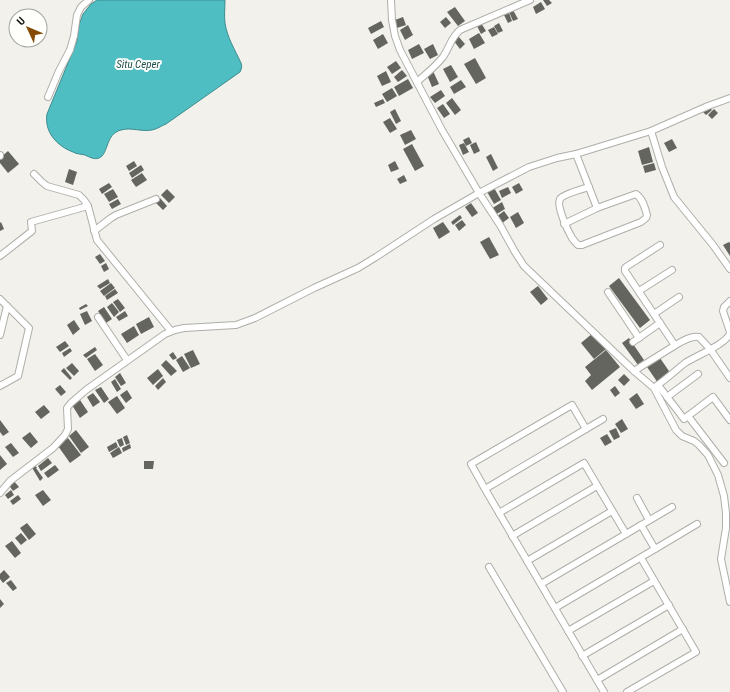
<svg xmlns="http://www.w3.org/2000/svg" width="730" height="692" font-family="'Roboto Condensed',sans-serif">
	<rect width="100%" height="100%" fill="#f2f1ec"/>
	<!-- water -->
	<path fill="#4fbec3" stroke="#3e8b8e" d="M97,0H225C225,8 224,15 225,23C227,37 235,50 241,63C242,66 242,68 240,72L166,124C161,126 157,129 152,130C141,132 131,127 121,130C105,134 109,154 99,158C95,160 89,157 85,155C81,154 76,154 73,152C57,146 44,132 47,114L77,41L79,25L83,14L91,4Z"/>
	<!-- building -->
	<g fill="#656560">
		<polygon points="543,0 549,0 552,3 547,6"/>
		<polygon points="541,2 545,9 536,14 533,7"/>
		<polygon points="455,7 465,21 458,26 447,12"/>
		<polygon points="513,10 518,19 513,21 509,12"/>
		<polygon points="509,13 512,21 508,23 504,15"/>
		<polygon points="403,17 406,25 397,28 395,20"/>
		<polygon points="446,17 451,23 445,28 440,22"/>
		<polygon points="16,19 16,28 11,23"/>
		<polygon points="381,21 384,27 371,34 368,28"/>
		<polygon points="481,23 486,31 481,34 477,26"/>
		<polygon points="499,23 503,31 498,33 494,26"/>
		<polygon points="408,25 413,35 405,40 400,30"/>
		<polygon points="494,27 498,34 492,37 488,30"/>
		<polygon points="13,32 16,35 13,39 10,34"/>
		<polygon points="479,33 485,43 474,49 469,39"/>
		<polygon points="383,34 388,43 378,49 373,40"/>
		<polygon points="458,36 465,44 460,49 453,40"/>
		<polygon points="419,44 424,53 412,59 408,50"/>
		<polygon points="433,44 438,55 430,59 424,49"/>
		<polygon points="475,58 486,78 476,84 464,64"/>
		<polygon points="396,61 401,68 392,74 387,67"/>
		<polygon points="451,65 458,77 450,82 443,69"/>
		<polygon points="402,70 407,76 398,82 394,77"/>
		<polygon points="386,71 391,82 382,86 377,76"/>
		<polygon points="433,71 439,84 432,87 427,75"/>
		<polygon points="408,79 413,88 399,96 394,87"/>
		<polygon points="461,80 466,87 454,94 450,87"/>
		<polygon points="392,88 397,96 387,102 382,94"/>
		<polygon points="441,90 445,96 435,103 430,97"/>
		<polygon points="452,98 461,110 455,115 446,103"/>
		<polygon points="383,99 385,103 376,107 374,103"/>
		<polygon points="443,104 450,114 444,118 437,108"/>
		<polygon points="709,107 712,110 706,115 703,112"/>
		<polygon points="395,109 401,121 396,124 390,112"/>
		<polygon points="714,109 718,113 712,119 708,115"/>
		<polygon points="390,118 397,129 390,133 383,122"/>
		<polygon points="411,130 416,139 405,145 400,135"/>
		<polygon points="469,137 472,143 466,146 463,140"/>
		<polygon points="672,139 677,148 669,152 664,143"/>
		<polygon points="476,142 480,151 474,154 470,145"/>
		<polygon points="464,143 469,152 463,155 459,145"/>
		<polygon points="412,144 424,166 415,171 403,149"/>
		<polygon points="649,147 653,162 642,165 638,151"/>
		<polygon points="8,151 19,164 8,173 0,163 0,158"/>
		<polygon points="491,154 498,168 493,171 486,157"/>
		<polygon points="134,161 137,166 129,171 126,166"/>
		<polygon points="395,161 399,169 391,172 388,165"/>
		<polygon points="654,163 656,170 645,173 643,166"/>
		<polygon points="141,165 144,170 132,178 129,173"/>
		<polygon points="69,169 77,172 73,185 65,182"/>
		<polygon points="142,173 147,180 136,187 131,180"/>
		<polygon points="404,175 407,181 400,184 397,179"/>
		<polygon points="109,183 112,187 102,194 99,189"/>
		<polygon points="519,183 523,190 516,194 512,187"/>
		<polygon points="493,186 501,200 494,204 486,190"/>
		<polygon points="508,187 511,193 502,198 499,191"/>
		<polygon points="113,189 118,197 109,202 104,194"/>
		<polygon points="167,189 175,197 169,203 161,195"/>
		<polygon points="160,198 167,206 163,210 155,202"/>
		<polygon points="118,199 121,204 112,209 109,204"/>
		<polygon points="502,202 505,209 495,215 491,209"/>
		<polygon points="471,203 478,213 472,217 465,207"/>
		<polygon points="504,211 509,218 501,224 496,217"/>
		<polygon points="518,212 524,223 516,228 510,217"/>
		<polygon points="460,215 462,218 453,225 451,222"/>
		<polygon points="462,220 466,225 459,231 455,225"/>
		<polygon points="1,222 4,229 0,231 0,223"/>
		<polygon points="443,222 450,232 439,239 433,228"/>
		<polygon points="489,237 499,255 490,259 480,242"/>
		<polygon points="729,242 730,243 730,256 723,245"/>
		<polygon points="100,254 105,261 100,264 95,257"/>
		<polygon points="106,263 109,269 104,272 101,266"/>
		<polygon points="619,278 650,320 640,328 609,286"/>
		<polygon points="108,279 110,283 100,289 97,286"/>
		<polygon points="111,283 115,288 104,296 100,291"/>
		<polygon points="538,286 548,299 541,305 530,292"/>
		<polygon points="115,289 118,293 107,300 105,296"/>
		<polygon points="118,299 125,308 120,312 113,302"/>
		<polygon points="112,303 119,312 114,317 107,307"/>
		<polygon points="86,304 88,306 80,310 79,308"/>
		<polygon points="104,307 112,319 106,323 98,311"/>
		<polygon points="87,311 92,321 85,325 80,314"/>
		<polygon points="125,311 128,316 119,321 116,317"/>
		<polygon points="149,317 154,327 141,334 136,324"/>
		<polygon points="74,320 80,329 73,335 67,325"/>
		<polygon points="134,326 139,335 127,343 121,334"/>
		<polygon points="593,333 606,349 594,359 581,343"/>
		<polygon points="629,338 644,360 638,365 622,343"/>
		<polygon points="65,341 69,346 60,352 56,347"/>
		<polygon points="95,347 97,350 86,358 83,355"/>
		<polygon points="70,348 72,351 64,357 62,353"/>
		<polygon points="193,350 200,364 191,368 184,354"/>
		<polygon points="606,350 620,367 592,390 585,381 591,375 585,367"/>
		<polygon points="173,352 177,358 173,360 169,355"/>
		<polygon points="95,354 103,365 95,371 87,359"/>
		<polygon points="182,356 190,368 183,372 176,360"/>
		<polygon points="660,358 671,374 658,383 647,367"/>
		<polygon points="166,360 177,371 171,376 161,365"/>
		<polygon points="72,363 79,371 74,376 66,368"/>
		<polygon points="64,368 72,378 70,380 61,371"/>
		<polygon points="158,369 163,376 153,385 147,378"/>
		<polygon points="120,373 126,383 121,386 115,377"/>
		<polygon points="624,374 630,380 624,386 618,380"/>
		<polygon points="163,378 166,382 158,390 155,386"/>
		<polygon points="115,379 121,389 117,392 111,382"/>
		<polygon points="60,385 66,392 61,396 55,389"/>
		<polygon points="615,386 620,393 615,397 610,390"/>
		<polygon points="101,387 109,399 104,403 95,390"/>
		<polygon points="127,390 132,398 126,403 120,395"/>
		<polygon points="93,393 100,402 93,407 87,397"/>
		<polygon points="637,393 644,404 636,409 629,399"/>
		<polygon points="117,396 125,408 117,414 108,402"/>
		<polygon points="80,400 88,412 80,418 72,405"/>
		<polygon points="44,405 50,412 41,419 35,412"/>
		<polygon points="622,419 628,429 621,433 615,424"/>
		<polygon points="0,420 9,432 3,436 0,432"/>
		<polygon points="616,428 620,437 614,440 609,431"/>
		<polygon points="76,430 89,447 81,453 69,436"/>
		<polygon points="30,432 38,442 31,448 22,438"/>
		<polygon points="607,434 612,442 605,446 600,438"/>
		<polygon points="127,435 130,443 126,445 123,437"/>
		<polygon points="68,438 81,455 70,463 58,446"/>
		<polygon points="122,438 124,445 120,447 117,440"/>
		<polygon points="116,442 118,447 109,452 107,447"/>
		<polygon points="11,443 19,453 13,457 5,447"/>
		<polygon points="130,444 131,448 123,452 122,448"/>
		<polygon points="119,447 122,453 113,458 110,453"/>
		<polygon points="0,455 7,464 0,470"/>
		<polygon points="48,458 52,463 41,471 38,466"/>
		<polygon points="144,461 154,461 153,469 144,469"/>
		<polygon points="34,464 37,468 36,468 43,478 40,481 31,466"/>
		<polygon points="55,465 59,470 48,478 44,473"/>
		<polygon points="13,480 19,487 13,491 8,484"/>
		<polygon points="11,490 14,495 8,499 5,495"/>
		<polygon points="43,490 51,500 43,506 35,495"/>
		<polygon points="18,495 21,499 13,505 10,501"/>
		<polygon points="27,523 36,534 29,540 20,528"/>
		<polygon points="21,533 27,540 21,545 15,538"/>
		<polygon points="12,541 21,553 15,558 5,546"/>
		<polygon points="4,570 10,577 3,583 0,579 0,574"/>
		<polygon points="11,580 17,588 13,591 6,583"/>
		<polygon points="0,599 4,604 0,608"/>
	</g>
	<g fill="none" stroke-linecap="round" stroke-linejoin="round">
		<!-- minor casing -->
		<g stroke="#afaea9" stroke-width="8">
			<g id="minor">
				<polyline points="391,0 392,20 395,36 400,50 442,130 479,193 500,225 515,252 524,266 634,371 654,388 676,430 682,436 694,441 699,445 708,455 718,475 724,496 726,513 726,528 721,559 730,602"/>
				<path d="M417,82C426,74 436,66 443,57C450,47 450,39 460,30L530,0"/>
				<polyline points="48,97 59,71 70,50 74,36 77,15 81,7 89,0"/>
				<polyline points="651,131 662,167 674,197 713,245 730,269"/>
				<polyline points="576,154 597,208"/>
				<polyline points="0,155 0,156"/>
				<polyline points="34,174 42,182 47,186 79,195 84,200 88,206 97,240 171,331"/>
				<path d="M564,224L597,208L636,194C643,199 645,208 647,215L646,218L641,222L582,245H578C576,243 574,241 572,238C568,231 556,206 560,199C563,194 583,189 589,187"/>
				<polyline points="94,231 111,218 116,215 156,199"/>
				<polyline points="0,256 32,231 31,222 88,206"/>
				<polyline points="639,291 672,270"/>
				<polyline points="608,292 639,338"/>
				<polyline points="0,299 7,306"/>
				<polyline points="730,301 724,307 723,311 730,332"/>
				<polyline points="654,314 679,297"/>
				<polyline points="98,317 127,360"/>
				<polyline points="0,335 7,306 29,328 18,376 0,386"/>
				<polyline points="633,342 660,323"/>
				<path d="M674,346C681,342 691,335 699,337L710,349L730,378"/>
				<polyline points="634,371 674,346 674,344 625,271 625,268 626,267 660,245"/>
				<polyline points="658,385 684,419 713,397 730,420"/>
				<path d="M655,387C665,380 675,371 685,363C697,355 723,346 730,334"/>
				<polyline points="667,397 698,374"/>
				<polyline points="688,416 724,463"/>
				<polyline points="586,429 603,419"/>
				<polyline points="485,489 586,429 572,405 471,464 485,489 604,692"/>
				<polyline points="0,493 10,481 53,448 65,435 68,429 67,408 71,403 86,390 165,334 175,330 184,328 236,325 255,318 314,288 358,268 376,257 434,219 479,193 529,167 557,158 576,154 651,131 708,106 730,98"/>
				<polyline points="637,498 649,520"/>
				<polyline points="499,513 584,463 626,534 541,584"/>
				<polyline points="626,534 672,507"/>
				<polyline points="512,536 597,486"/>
				<polyline points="655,549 697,524"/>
				<polyline points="527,561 612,511"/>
				<polyline points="489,567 563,692"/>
				<polyline points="555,608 655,549 641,525"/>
				<polyline points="568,631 654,581"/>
				<polyline points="582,656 669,605"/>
				<polyline points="597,680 683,629"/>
				<polyline points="627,692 696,652 641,558"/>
			</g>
		</g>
		<!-- minor -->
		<use href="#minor" stroke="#fff" stroke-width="6"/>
	</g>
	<g text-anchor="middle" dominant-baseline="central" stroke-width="4" stroke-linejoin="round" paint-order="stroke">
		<!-- water labels -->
		<g font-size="11" font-style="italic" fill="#215153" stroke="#fffffb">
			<text x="138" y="64">Situ Ceper</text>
		</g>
	</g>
	<!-- north arrow -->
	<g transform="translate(28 28) rotate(314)"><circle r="19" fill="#fffffb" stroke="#a1a19e"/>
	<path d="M0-3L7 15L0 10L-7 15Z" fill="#854a04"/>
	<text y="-6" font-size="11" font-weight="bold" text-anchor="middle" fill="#151513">U</text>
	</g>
</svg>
